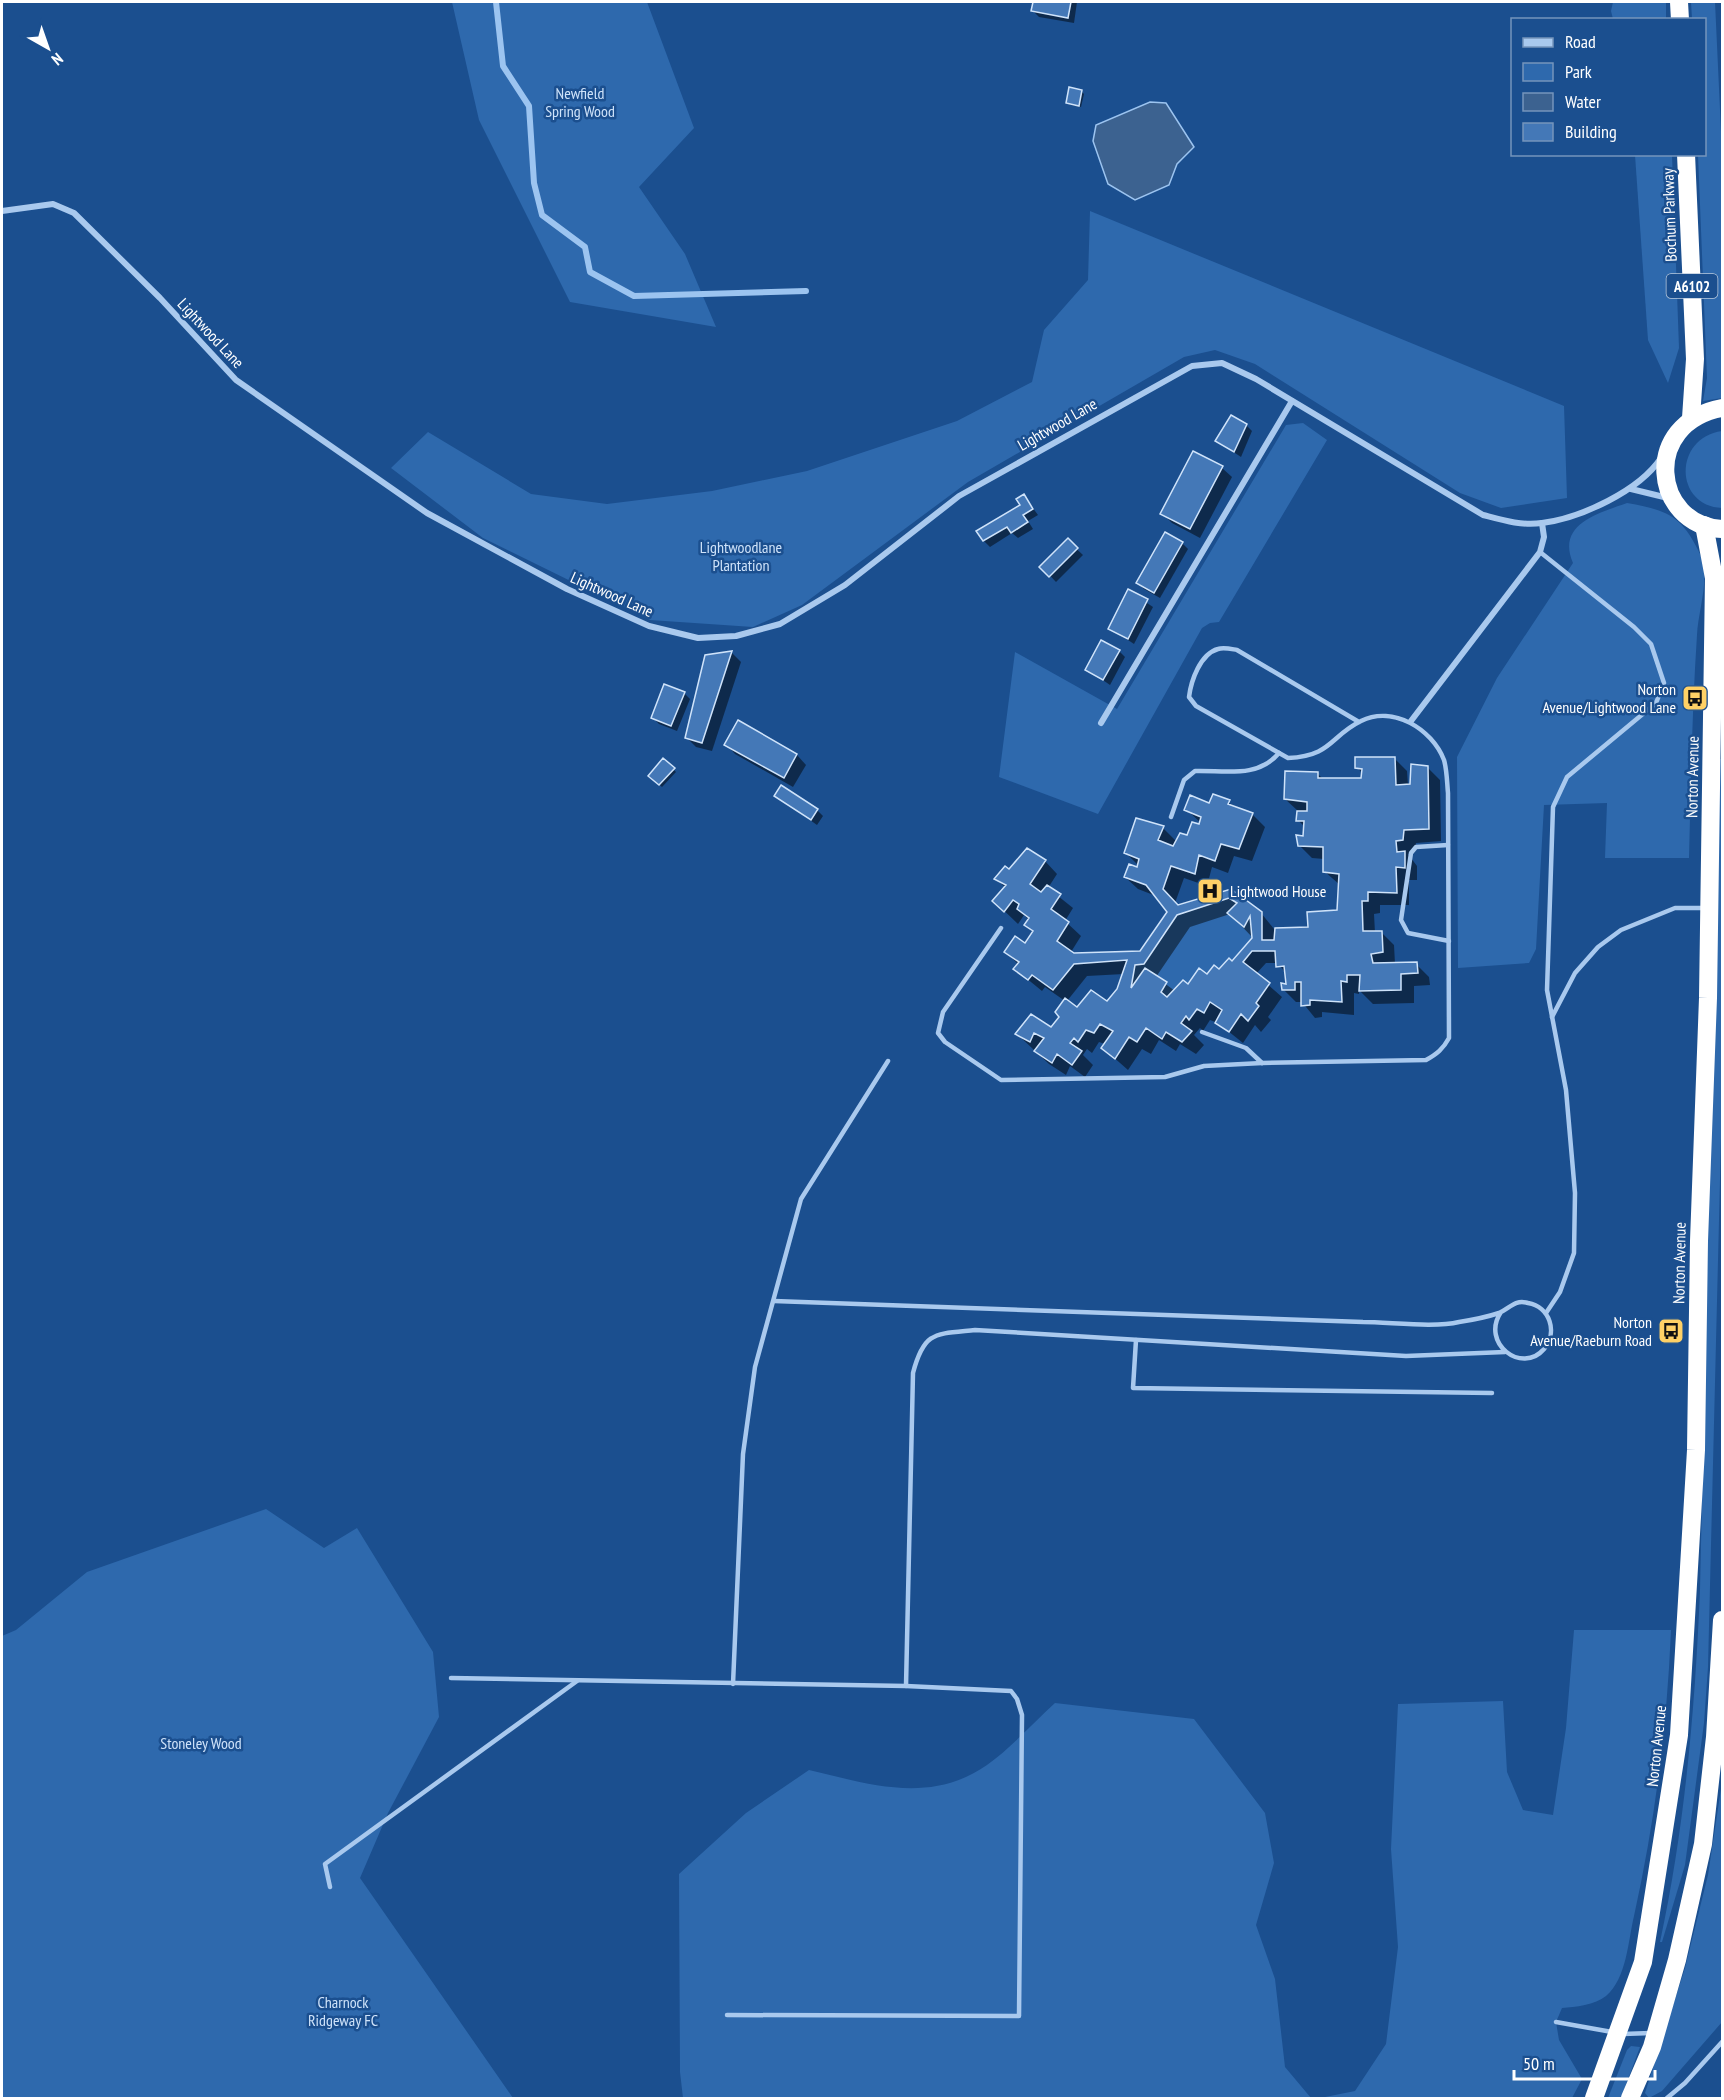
<svg xmlns="http://www.w3.org/2000/svg" width="1724" height="2100" font-family="'PT Sans Narrow',sans-serif">
	<rect width="100%" height="100%" fill="#1b4f8f"/>
	<!-- green -->
	<g fill="#2e69ad">
		<polygon points="452,2 647,2 694,128 639,187 685,254 716,327 570,302 479,120"/>
		<polygon points="1613,2 1666,2 1666,19 1613,19 1611,11"/>
		<polygon points="1691,2 1715,2 1722,153 1722,398 1703,401 1707,378 1698,155 1704,154 1704,20 1692,19"/>
		<polygon points="1635,155 1672,155 1679,348 1668,383 1648,340"/>
		<polygon points="1090,211 1564,406 1567,498 1501,508 1460,493 1255,364 1215,350 1184,357 968,482 802,605 753,627 650,620 483,538 391,468 428,432 531,494 607,504 712,491 807,471 957,421 1032,382 1044,330 1088,280"/>
		<polygon points="1303,423 1327,440 1219,622 1210,623 1202,628 1098,814 999,777 1015,652 1117,709 1286,425"/>
		<path d="M1722,431V508C1674,506 1673,438 1722,431Z"/>
		<path d="M1627,503C1666,510 1682,515 1700,554C1711,577 1698,610 1697,635C1692,709 1691,784 1689,858H1605L1607,803L1544,805L1536,949L1529,963L1458,968L1457,757L1497,678L1573,563C1556,524 1599,513 1627,503Z"/>
		<path d="M1718,759H1722V1098L1708,1667L1704,1723L1685,1865L1662,1942H1660C1685,1826 1695,1709 1700,1590Z"/>
		<polygon points="1229,898 1237,903 1228,914 1243,926 1250,916 1252,938 1232,961 1228,958 1219,969 1214,965 1207,974 1199,969 1188,984 1182,980 1167,997 1161,992 1167,982 1145,968 1131,988 1135,965 1144,964 1177,915"/>
		<polygon points="266,1509 324,1548 357,1528 433,1652 439,1717 388,1813 360,1878 513,2098 2,2098 2,1636 16,1630 87,1572"/>
		<path d="M1574,1630H1671C1667,1727 1655,1821 1634,1916C1628,1941 1627,1978 1606,1996C1595,2005 1575,2007 1562,2008L1556,2022L1559,2040L1582,2079L1572,2098H1320L1355,2091L1386,2044L1398,1947L1391,1849L1398,1704L1503,1701L1507,1772L1523,1810L1553,1815L1566,1728Z"/>
		<path d="M1055,1703L1194,1719L1265,1813L1274,1863L1256,1925L1275,1979L1285,2067L1311,2098H683L680,2072L679,1874L746,1813L809,1770C869,1784 930,1805 987,1765C1011,1748 1033,1723 1055,1703Z"/>
		<polygon points="1722,1782 1722,2022 1662,2091 1649,2098 1645,2093 1685,1968 1708,1875"/>
		<polygon points="1631,2046 1640,2047 1621,2098 1608,2098 1627,2050"/>
	</g>
	<!-- water -->
	<polygon fill="#3c6290" stroke="#9cc4f0" stroke-width="1.5" points="1150,102 1166,103 1194,147 1177,164 1169,185 1135,200 1108,184 1093,141 1096,125"/>
	<!-- shadow -->
	<g fill="#0007" fill-rule="evenodd">
		<polygon points="1034,2 1077,2 1074,23 1039,17 1033,11"/>
		<polygon points="1081,91 1084,94 1081,107 1071,105 1068,103"/>
		<polygon points="1246,425 1252,431 1241,457 1217,441"/>
		<polygon points="1194,453 1222,468 1232,477 1200,538 1172,523 1162,513"/>
		<polygon points="1024,496 1038,515 1028,521 1033,529 1018,538 1012,533 990,547 984,541 1022,505"/>
		<polygon points="1068,541 1083,555 1056,582 1042,567"/>
		<polygon points="1182,543 1188,549 1160,598 1144,589 1138,583"/>
		<polygon points="1129,591 1153,607 1134,644 1110,628"/>
		<polygon points="1119,651 1125,657 1110,685 1087,669"/>
		<polygon points="731,652 741,662 712,751 696,747 686,737"/>
		<polygon points="684,693 690,699 677,731 659,724 653,718"/>
		<polygon points="738,722 797,755 806,765 793,787 735,754 726,744"/>
		<path d="M1394,758L1407,771L1408,785H1412L1427,767L1440,780L1441,841L1416,843L1415,852L1408,854L1417,866V880H1409V905H1380V913L1374,914L1375,933L1381,932L1394,945L1395,964H1416L1429,977L1430,985L1414,986V1003L1373,1004L1359,990V994L1354,993V1015L1322,1012V1017L1315,1018L1302,1002H1296L1283,989L1288,985L1287,975L1278,963H1266L1256,974L1282,997L1268,1017L1271,1020L1261,1032L1255,1025L1243,1043L1218,1023L1210,1020L1203,1031L1200,1028L1194,1035L1204,1045L1196,1054L1180,1044L1176,1051L1159,1040L1151,1054L1142,1049L1128,1070L1103,1048L1105,1044L1099,1042L1092,1053L1087,1049L1083,1055L1093,1065L1085,1077L1070,1066L1066,1075L1049,1064L1017,1034L1051,1029L1061,1017L1065,1001L1045,987L1042,991L1015,969L1019,965L1006,952L1025,945L1034,933L1026,925L1029,920L1024,915L1018,924L994,901L1006,888L996,879L1009,871L1045,861L1057,874L1048,888L1073,908L1065,921L1081,936L1071,952L1074,954L1141,952L1169,912L1156,896L1138,889L1125,877L1138,870L1139,866L1126,853L1163,828L1177,842L1188,837L1201,823L1186,809L1209,805L1214,796L1252,814L1265,827L1252,861L1234,856L1228,873L1212,867L1207,886L1184,878L1175,903L1178,906L1231,891L1261,913L1274,929L1309,928L1339,912L1340,885L1324,871V859L1312,858L1299,845L1305,838V827L1298,820V811L1285,799L1317,773L1324,780L1362,779L1363,774L1357,767ZM1230,914L1253,938L1232,963L1175,991L1156,977L1190,927ZM1124,974L1118,989L1107,1003L1078,1009L1067,1001L1087,976Z"/>
		<polygon points="664,760 676,772 662,787 650,776"/>
		<polygon points="776,796 817,810 823,816 817,825"/>
	</g>
	<g fill="none" stroke-linecap="round" stroke-linejoin="round">
		<!-- stream -->
		<polyline stroke="#9cc4f0" stroke-width="6" points="496,2 503,66 529,106 534,183 542,215 585,247 590,272 634,296 806,291"/>
	</g>
	<!-- building -->
	<g fill="#4478b7" stroke="#cfe3fa" stroke-width="1.5" fill-rule="evenodd">
		<polygon points="1033,2 1071,2 1068,18 1031,11"/>
		<polygon points="1069,87 1082,90 1079,106 1066,103"/>
		<polygon points="1231,415 1247,424 1234,452 1215,441"/>
		<polygon points="1193,451 1223,466 1190,529 1160,514"/>
		<polygon points="1024,494 1033,509 1023,515 1028,522 1011,533 1007,527 983,541 976,531 1020,505 1016,499"/>
		<polygon points="1165,532 1183,542 1154,593 1136,583"/>
		<polygon points="1068,538 1078,548 1049,577 1039,567"/>
		<polygon points="1128,589 1148,599 1128,639 1108,629"/>
		<polygon points="1101,640 1120,650 1103,680 1085,670"/>
		<polygon points="732,651 702,743 685,738 705,655"/>
		<polygon points="664,684 685,692 671,726 651,718"/>
		<polygon points="738,720 797,754 784,778 724,745"/>
		<path d="M1355,757H1395L1396,785L1410,784L1411,764L1428,766L1429,829L1404,830L1403,840L1396,841L1397,852L1405,851V868L1396,867L1397,893L1368,892V901H1362L1363,931H1382L1383,952L1371,954L1373,963L1417,962L1418,973L1401,974V990L1359,991L1360,975H1347V982L1341,981L1342,1002L1310,1000V1005L1301,1006V982H1295V990H1282L1281,983L1286,984L1284,966L1276,967L1275,951H1252L1243,962L1270,983L1256,1003L1259,1006L1248,1021L1241,1014L1229,1032L1215,1023L1222,1010L1210,1002L1204,1013L1197,1009L1189,1020L1186,1016L1181,1023L1192,1031L1182,1042L1166,1032L1162,1039L1146,1028L1137,1042L1129,1037L1115,1059L1101,1048L1113,1031L1100,1024L1094,1033L1086,1030L1078,1042L1074,1038L1070,1043L1082,1051L1072,1065L1057,1054L1052,1063L1034,1051L1044,1038L1034,1033L1030,1042L1015,1034L1031,1014L1051,1027L1059,1017L1055,1012L1065,998L1077,1007L1091,990L1107,1001L1117,989L1127,960L1074,964L1053,990L1032,975L1028,980L1013,969L1019,962L1004,952L1015,936L1025,943L1033,931L1024,925L1029,918L1017,909L1019,904L1013,900L1004,912L992,901L1006,885L994,879L1005,866L1009,869L1027,848L1046,860L1030,884L1041,892L1047,885L1061,894L1051,909L1069,922L1057,941L1074,953L1140,951L1167,912L1146,885L1124,877L1129,864L1137,867L1139,859L1124,853L1136,818L1164,826L1158,840L1173,846L1180,833L1187,835L1192,822L1199,824L1201,817L1184,810L1190,795L1209,803L1213,794L1230,800L1228,804L1253,813L1239,849L1221,844L1215,861L1199,855L1195,874L1171,866L1163,889L1178,905L1231,889L1262,912V940H1274L1275,928L1308,927L1307,912L1337,910L1339,874L1323,872V847L1298,846L1296,835L1303,836L1304,821H1296L1297,811H1307V802L1284,799L1285,771L1318,772V778H1361L1362,769L1355,768ZM1229,898L1237,903L1227,913L1244,927L1250,916L1252,938L1232,961L1229,958L1219,969L1214,965L1207,974L1199,968L1188,984L1183,980L1167,997L1161,992L1167,982L1145,968L1131,988L1135,965L1144,964L1177,915Z"/>
		<polygon points="663,758 675,768 659,785 648,776"/>
		<polygon points="781,785 818,809 811,820 774,796"/>
	</g>
	<g fill="none" stroke-linecap="round" stroke-linejoin="round">
		<!-- lane -->
		<g stroke="#a9c9ee" stroke-width="4.5">
			<polyline points="1540,552 1634,627 1651,644 1664,683 1656,703 1567,777 1553,807 1547,990 1566,1090 1575,1193 1574,1253 1560,1292 1546,1313"/>
			<path d="M1171,817L1184,780L1195,771C1224,770 1257,779 1279,753"/>
			<polyline points="1448,845 1416,847 1411,853 1401,920 1408,933 1449,941"/>
			<path d="M1001,928L943,1012L938,1033L945,1042L1001,1080L1165,1077L1204,1066L1262,1063L1426,1060C1437,1054 1443,1049 1449,1038L1448,793C1447,783 1447,770 1444,760C1432,729 1393,705 1361,721C1330,736 1332,756 1288,758L1196,706L1189,697C1191,681 1200,654 1218,649C1224,647 1231,649 1237,650L1359,722"/>
			<polyline points="1552,1017 1575,973 1598,947 1621,930 1675,908 1705,908"/>
			<polyline points="1202,1032 1246,1048 1262,1063"/>
			<path d="M774,1301L1363,1322C1390,1322 1434,1328 1459,1322C1472,1320 1487,1317 1499,1313C1510,1308 1515,1299 1528,1303C1550,1307 1558,1332 1544,1349C1522,1375 1480,1343 1501,1312"/>
			<polyline points="1136,1340 1133,1388 1492,1393"/>
			<polyline points="451,1678 906,1686 1011,1691 1017,1699 1022,1715 1019,2016 727,2015"/>
			<polyline points="733,1684 743,1454 755,1367 801,1199 888,1061"/>
			<path d="M906,1686L913,1373C924,1331 935,1334 975,1330L1406,1356L1505,1352"/>
			<polyline points="330,1887 325,1864 577,1681"/>
			<polyline points="1556,2022 1612,2032"/>
			<polyline points="1623,2034 1651,2033"/>
			<polyline points="1667,2098 1685,2083 1722,2042"/>
		</g>
		<!-- street -->
		<g stroke="#a9c9ee" stroke-width="6">
			<path d="M2,211L53,204L74,213L160,298L236,380L427,513L567,589L649,626L698,638L736,636L780,624L845,585L959,496L1192,366L1222,363L1256,379L1483,515C1502,520 1521,526 1542,523C1581,518 1639,491 1661,458"/>
			<polyline points="1631,489 1668,498"/>
			<polyline points="1411,721 1540,552 1544,537 1542,523"/>
			<polyline points="1101,723 1292,401"/>
		</g>
		<!-- highway -->
		<g stroke="#fff" stroke-width="18">
			<polyline points="1679,2 1680,20"/>
			<polyline points="1686,154 1695,359 1691,418"/>
			<path d="M1722,408C1641,423 1652,525 1722,529"/>
			<polyline points="1594,2098 1643,1962 1679,1735 1696,1450 1699,1241 1708,998 1714,578 1704,525"/>
			<polyline points="1630,2098 1652,2047 1677,1960 1703,1844 1715,1737 1722,1620"/>
		</g>
	</g>
	<!-- icons -->
	<defs>
		<g id="bus-square" transform="scale(1.35)"><rect x="-9" y="-9" width="18" height="18" rx="4" fill="#ffd166" stroke="#1b4f8f"/><path d="M-5-6H5V4H4V6H2V4H-2V6H-4V4H-5ZM-3.5-4V0h7V-4ZM-3.5 1.2v1.5H-2V1.2ZM2 1.2v1.5H3.5V1.2Z" fill="#111"/></g>
		<g id="hospital-square" transform="scale(1.35)"><rect x="-9" y="-9" width="18" height="18" rx="4" fill="#ffd166" stroke="#1b4f8f"/><path d="M-5-5h3v3.5h4V-5h3V5h-3V1.5h-4V5h-3Z" fill="#111"/></g>
	</defs>
	<g fill-rule="evenodd">
		<use href="#bus-square" x="1695" y="698"/>
		<use href="#hospital-square" x="1210" y="891"/>
		<use href="#bus-square" x="1671" y="1331"/>
	</g>
	<g text-anchor="middle" dominant-baseline="central" stroke-width="5" stroke-linejoin="round" paint-order="stroke">
		<!-- shield labels -->
		<rect fill="#1b4f8f" stroke="#bbcadd" stroke-width="1.5" x="1666.5" y="274" width="51" height="24" rx="4.5"/>
		<g font-size="15" font-weight="bold" fill="#fff">
			<text x="1692" y="286">A6102</text>
		</g>
		<!-- park labels -->
		<g font-size="16" fill="#cfe3fa" stroke="#1b4f8f">
			<text x="580" y="93">Newfield<tspan x="580" dy="18">Spring Wood</tspan></text>
			<text x="741" y="547">Lightwoodlane<tspan x="741" dy="18">Plantation</tspan></text>
			<text x="201" y="1743">Stoneley Wood</text>
			<text x="343" y="2002">Charnock<tspan x="343" dy="18">Ridgeway FC</tspan></text>
		</g>
		<!-- street labels -->
		<g font-size="16" fill="#fff" stroke="#1b4f8f">
			<text transform="translate(1669 215) rotate(-92)">Bochum Parkway</text>
			<text transform="translate(211 333) rotate(47)">Lightwood Lane</text>
			<text transform="translate(1057 424) rotate(-30)">Lightwood Lane</text>
			<text transform="translate(612 594) rotate(24)">Lightwood Lane</text>
			<text transform="translate(1692 777) rotate(-89)">Norton Avenue</text>
			<text transform="translate(1679 1263) rotate(-89)">Norton Avenue</text>
			<text transform="translate(1656 1746) rotate(-84)">Norton Avenue</text>
		</g>
		<!-- poi labels -->
		<g font-size="16" fill="#fff" stroke="#1b4f8f" text-anchor="end">
			<text x="1676" y="689">Norton<tspan x="1676" dy="18">Avenue/Lightwood Lane</tspan></text>
			<text x="1230" y="891" text-anchor="start">Lightwood House</text>
			<text x="1652" y="1322">Norton<tspan x="1652" dy="18">Avenue/Raeburn Road</tspan></text>
		</g>
	</g>
	<!-- border -->
	<rect width="1724" height="2100" fill="none" stroke="#ffffff" stroke-width="6"/>
	<!-- legend -->
	<rect x="1511" y="18" width="195" height="138" fill="#1b4f8f" stroke="#7695bc" stroke-width="1.5"/>
	<rect x="1523" y="38" width="30" height="9" fill="#a9c9ee" stroke="#7695bc" stroke-width="1.5"/>
	<text x="1565" y="48" font-size="18" fill="#ffffff">Road</text>
	<rect x="1523" y="63" width="30" height="18" fill="#2e69ad" stroke="#7695bc" stroke-width="1.5"/>
	<text x="1565" y="78" font-size="18" fill="#ffffff">Park</text>
	<rect x="1523" y="93" width="30" height="18" fill="#3c6290" stroke="#7695bc" stroke-width="1.5"/>
	<text x="1565" y="108" font-size="18" fill="#ffffff">Water</text>
	<rect x="1523" y="123" width="30" height="18" fill="#4478b7" stroke="#7695bc" stroke-width="1.5"/>
	<text x="1565" y="138" font-size="18" fill="#ffffff">Building</text>
	<!-- north arrow -->
	<g transform="translate(48 48) rotate(140)" stroke="#1b4f8f" stroke-width="4.5" paint-order="stroke">
	<path d="M0-4.5L10 22L0 15L-10 22Z" fill="#ffffff"/>
	<text y="-9" font-size="16" font-weight="bold" text-anchor="middle" fill="#ffffff">N</text>
	</g>
	<!-- scale -->
	<path d="M1514 2070v9h141v-9" fill="none" stroke="#ffffff" stroke-width="3"/>
	<text x="1523" y="2070" font-size="18" fill="#ffffff" stroke="#1b4f8f" stroke-width="4.5" paint-order="stroke">50 m</text>
</svg>
